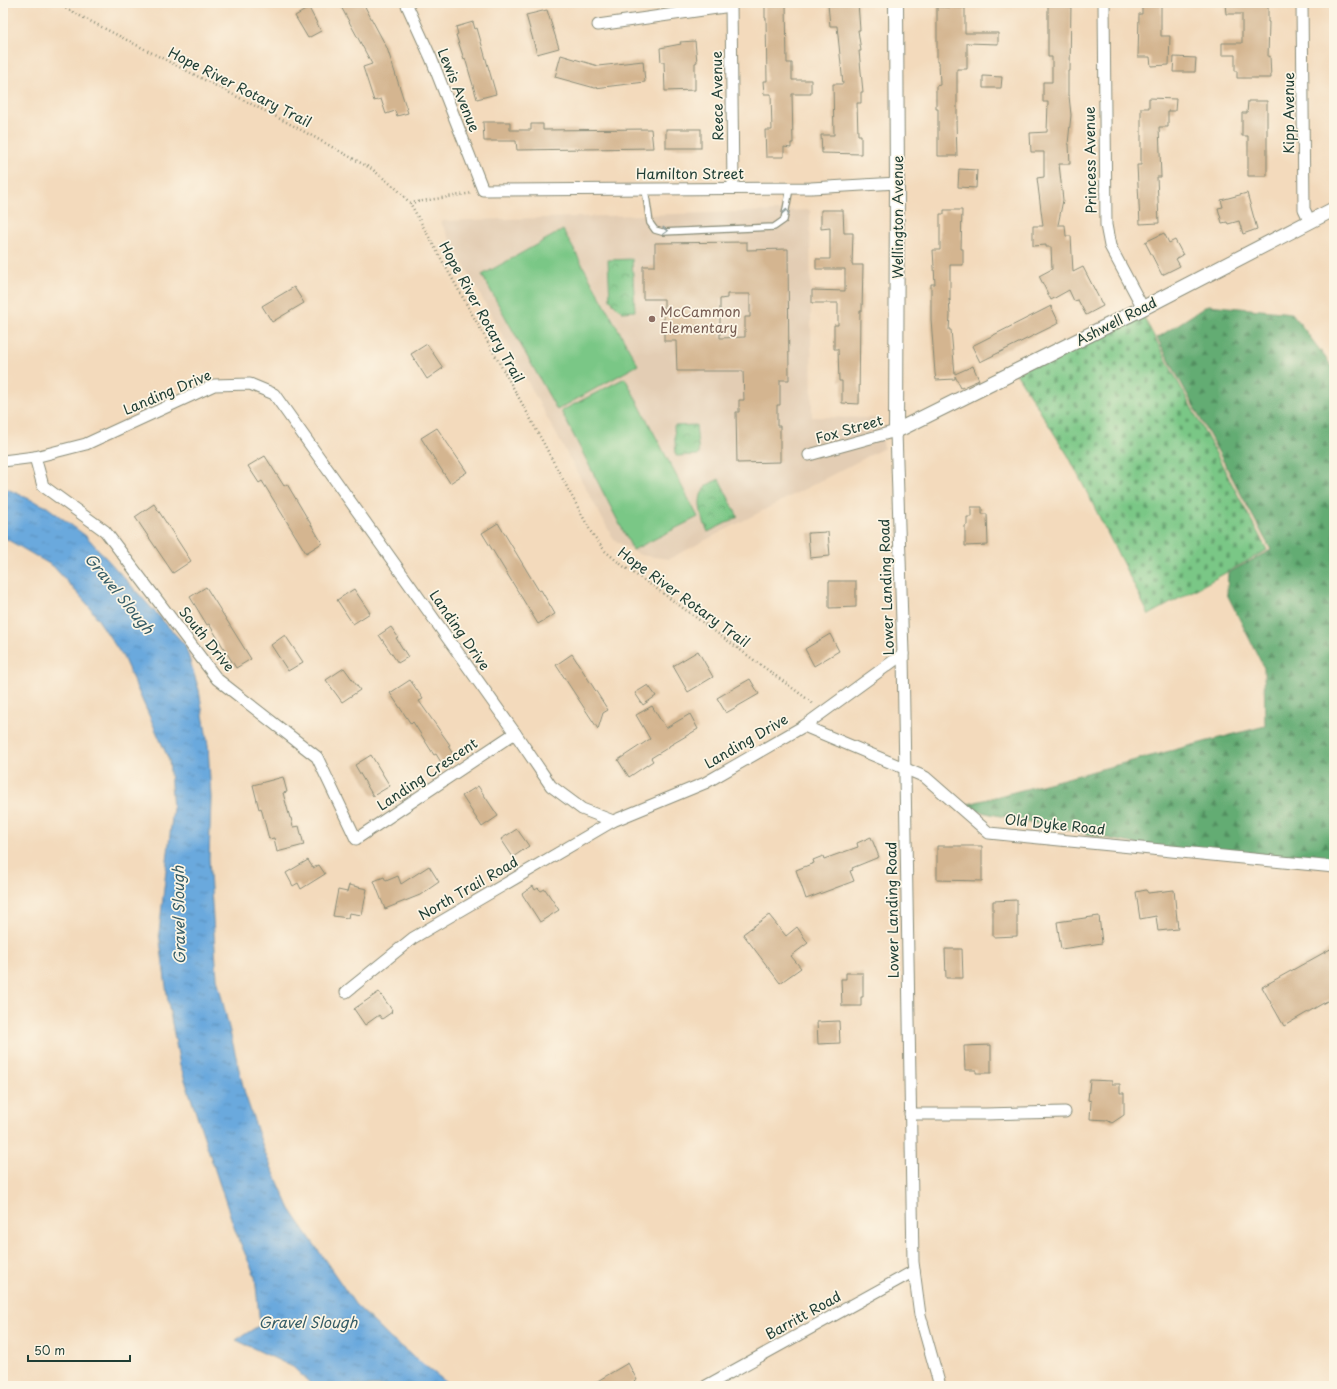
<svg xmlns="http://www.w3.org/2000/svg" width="1337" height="1389" font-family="'Playpen Sans',sans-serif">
	<defs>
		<pattern id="forest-firs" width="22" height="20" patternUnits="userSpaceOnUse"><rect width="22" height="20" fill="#63ac73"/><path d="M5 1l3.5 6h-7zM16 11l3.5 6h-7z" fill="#518d5f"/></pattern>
		<pattern id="cemetery-stones" width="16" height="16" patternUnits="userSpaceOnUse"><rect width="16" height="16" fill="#7ac786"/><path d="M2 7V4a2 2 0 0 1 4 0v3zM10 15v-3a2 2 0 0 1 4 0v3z" fill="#63a36e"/></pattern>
		<pattern id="park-crowns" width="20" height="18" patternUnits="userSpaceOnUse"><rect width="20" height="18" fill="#7ac786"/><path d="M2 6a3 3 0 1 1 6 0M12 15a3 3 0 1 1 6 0" fill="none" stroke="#63a36e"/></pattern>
		<pattern id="water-ripples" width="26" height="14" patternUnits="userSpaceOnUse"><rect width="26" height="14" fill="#6aa9dd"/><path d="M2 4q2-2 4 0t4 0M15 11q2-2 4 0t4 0" fill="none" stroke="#578bb4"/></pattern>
	</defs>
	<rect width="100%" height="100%" fill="#fcf5e5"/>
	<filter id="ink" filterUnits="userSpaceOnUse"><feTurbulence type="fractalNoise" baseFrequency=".025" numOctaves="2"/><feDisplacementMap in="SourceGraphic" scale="8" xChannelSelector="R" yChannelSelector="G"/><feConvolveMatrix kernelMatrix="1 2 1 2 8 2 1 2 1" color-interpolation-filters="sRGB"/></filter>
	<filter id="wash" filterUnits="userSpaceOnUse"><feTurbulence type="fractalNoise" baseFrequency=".012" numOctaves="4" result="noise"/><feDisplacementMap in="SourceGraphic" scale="16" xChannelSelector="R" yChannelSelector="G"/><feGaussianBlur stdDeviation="0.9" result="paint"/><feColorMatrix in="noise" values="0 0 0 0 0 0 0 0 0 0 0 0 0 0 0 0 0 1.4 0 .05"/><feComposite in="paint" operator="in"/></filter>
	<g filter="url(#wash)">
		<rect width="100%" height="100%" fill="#f3dabc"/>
		<!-- built -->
		<polygon fill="#e3cdb4" points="810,210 812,417 879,418 884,448 669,559 640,555 614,540 440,221"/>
		<!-- forest -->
		<polygon fill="url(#forest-firs)" stroke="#417454" points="1208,305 1292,313 1334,369 1334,862 1164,850 957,807 1265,726 1264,668 1227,594 1228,573 1271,550 1157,338"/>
		<!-- cemetery -->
		<polygon fill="url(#cemetery-stones)" stroke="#4c825d" points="1139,308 1267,550 1149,615 1069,457 1016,373"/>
		<!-- park -->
		<g fill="url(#park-crowns)" stroke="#4c825d">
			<polygon points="632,259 635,311 622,312 610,300 608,260"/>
			<polygon points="696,425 699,455 676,456 674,426"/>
			<path d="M719,479L738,517L708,532C702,518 695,501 705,487C708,484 715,481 719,479Z"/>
		</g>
		<!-- pitch -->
		<g fill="#7ac786" stroke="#4c825d">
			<polygon points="563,230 638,365 557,410 482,275"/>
			<polygon points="625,378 698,517 633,550 561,411"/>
		</g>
		<!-- water -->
		<polygon fill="url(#water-ripples)" stroke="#447388" points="3,487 47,507 86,536 185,645 199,690 208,745 211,798 209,859 217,978 245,1094 265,1153 290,1209 355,1304 391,1339 451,1386 313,1386 293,1367 236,1340 260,1325 255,1276 236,1233 180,1065 168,1002 159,933 173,808 169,760 123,657 89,606 53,566 3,537"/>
		<g id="blocks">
			<!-- building -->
			<g fill="#d4b590" fill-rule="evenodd">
				<polygon points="339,3 363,3 387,48 408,113 397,116 395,111 386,114 381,99 374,101 363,67 372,64"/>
				<polygon points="765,3 786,3 787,63 792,63 792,80 811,80 811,94 792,94 793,143 791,143 791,148 784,147 784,157 766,157 765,130 772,130 771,94 764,94 763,81 767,81 766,18 765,18"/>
				<polygon points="844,3 858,3 860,30 858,30 861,51 859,51 863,92 861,92 861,103 857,103 858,135 861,135 861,154 822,153 821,135 834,135 833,84 843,84 837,26 830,26 828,4"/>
				<polygon points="1048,3 1071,3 1070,71 1068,71 1068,96 1069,96 1071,115 1068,144 1069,144 1070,164 1059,164 1063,200 1058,225 1065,225 1066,236 1071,236 1073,272 1083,267 1103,306 1086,315 1078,300 1074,301 1069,290 1051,300 1039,276 1052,269 1051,247 1046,247 1046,245 1033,246 1033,226 1043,226 1037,178 1044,177 1044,152 1031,152 1030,133 1047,132 1048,102 1043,102 1043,82 1052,82 1052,57 1048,57"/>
				<polygon points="1142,3 1161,3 1161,36 1170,36 1169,65 1151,66 1150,57 1138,57 1139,14 1142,14"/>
				<polygon points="1225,3 1268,3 1268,22 1269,22 1268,57 1270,56 1271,78 1237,78 1237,71 1235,71 1235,55 1222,55 1222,43 1242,43 1242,14 1226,14"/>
				<polygon points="937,7 965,8 965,33 998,33 998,44 967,43 967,69 957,69 957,121 956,121 957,156 938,156 938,109 936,109 936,86 940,85 939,62 937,62"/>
				<polygon points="309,8 321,31 308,38 295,16"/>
				<polygon points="547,10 559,48 537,54 526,15"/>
				<polygon points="473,22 475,29 477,28 496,94 477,99 465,58 464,59 456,35 458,34 456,27"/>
				<polygon points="695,41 697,62 695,63 695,90 665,91 664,62 661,62 660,48 681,44 680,42"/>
				<polygon points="561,55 598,66 643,61 645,82 595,88 555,77"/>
				<polygon points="1174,57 1196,58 1195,72 1173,72"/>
				<polygon points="983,76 1002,77 1001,88 983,88"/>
				<polygon points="1149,98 1176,99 1175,111 1168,111 1168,127 1159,127 1161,177 1157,177 1159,223 1140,224 1137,165 1141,165 1141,108 1149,108"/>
				<polygon points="1248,101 1267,101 1267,176 1248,176 1248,136 1242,136 1242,113 1247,113"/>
				<polygon points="483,122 510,122 510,130 531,130 531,124 543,124 543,130 651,129 653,148 517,150 516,141 484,141"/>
				<rect x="666" y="129" width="35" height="19"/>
				<polygon points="959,169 977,170 976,188 958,187"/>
				<polygon points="1247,193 1257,229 1243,234 1239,221 1228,224 1227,222 1222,223 1218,208 1223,207 1221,200"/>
				<polygon points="821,210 843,210 844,233 853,233 852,265 863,265 862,311 860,311 859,404 842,403 842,381 839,381 838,349 834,349 834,325 838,325 838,303 812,303 812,290 845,291 845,269 816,269 816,259 830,259 830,228 821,229"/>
				<polygon points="944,210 962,210 961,249 963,249 963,265 950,265 950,301 949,299 950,315 949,330 951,330 955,374 973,366 979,380 961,388 955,376 955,379 936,380 935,373 931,319 931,284 935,284 933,250 940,250 940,214 944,214"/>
				<polygon points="1164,233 1169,243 1175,240 1183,255 1176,259 1180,266 1162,275 1145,242"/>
				<path d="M747,242V250L788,249L789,380H780V405H777V426H780V462L737,463L736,412H739V400H744L743,371H677L676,341H664V299H643V266H655V243ZM727,294H750V317H745V337L720,338V299L727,298Z"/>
				<polygon points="294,287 304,303 272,322 262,306"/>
				<polygon points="1051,306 1059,323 980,362 972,346"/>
				<polygon points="427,344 443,368 427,379 411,354"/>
				<polygon points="437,428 467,472 450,483 421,438"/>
				<polygon points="265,456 284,486 287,484 322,543 306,553 262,481 259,483 248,466"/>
				<polygon points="154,504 191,561 173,573 135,517"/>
				<polygon points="971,507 982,507 982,514 987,514 988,545 965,546 965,526 967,525 967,517 971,517"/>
				<polygon points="498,523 539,591 541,590 555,614 538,624 482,533"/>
				<polygon points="828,532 830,556 810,558 808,533"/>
				<polygon points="829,581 856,581 856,607 829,608"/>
				<polygon points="206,587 251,659 236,668 209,624 207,625 190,597"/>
				<polygon points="354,589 370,613 353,624 337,600"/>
				<polygon points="391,627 398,637 396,638 408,657 398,663 379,635"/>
				<polygon points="830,634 839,651 814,666 805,649"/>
				<polygon points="285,635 303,662 288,671 271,645"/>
				<polygon points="698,651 713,677 688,692 673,666"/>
				<polygon points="572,654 608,710 603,713 598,729 556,665"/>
				<polygon points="344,668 360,690 342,702 326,680"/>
				<polygon points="750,679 759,694 726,713 717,698"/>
				<polygon points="410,680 423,699 419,701 450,745 448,746 456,759 444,767 436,754 434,755 413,722 411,724 390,693"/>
				<polygon points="648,685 656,696 643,705 635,693"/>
				<polygon points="652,706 661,721 662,721 666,728 690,714 698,729 669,746 669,747 651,758 653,761 629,777 618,760 650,739 636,715"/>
				<polygon points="371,755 390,786 373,796 355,765"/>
				<polygon points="283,777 287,792 283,793 290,818 291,818 293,827 299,826 304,845 277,852 274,838 269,839 261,808 259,809 253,785"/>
				<polygon points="478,786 498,816 482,827 462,796"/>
				<polygon points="517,829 529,846 513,857 501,839"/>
				<polygon points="871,837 879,857 852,868 853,870 850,871 854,881 806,899 796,870 814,863 813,860 823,856 824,859 858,847 857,843"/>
				<polygon points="937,846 982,846 982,881 937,880"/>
				<polygon points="308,860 313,868 319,865 325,874 301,889 298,883 293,886 286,873"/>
				<polygon points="429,866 439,882 420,895 385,909 374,881 384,877 386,881 398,876 401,884"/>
				<polygon points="349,885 367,889 362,915 349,913 348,918 333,916 338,890 347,892"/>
				<polygon points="533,886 535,890 538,888 541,891 545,889 559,910 540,922 522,894"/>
				<polygon points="1146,890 1148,893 1174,890 1178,929 1158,931 1156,916 1140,919 1136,892"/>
				<polygon points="1017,900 1017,936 993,937 993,901"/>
				<polygon points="769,915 786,936 797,927 808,943 791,956 801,968 780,983 743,934"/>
				<polygon points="1099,916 1102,943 1061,949 1057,922"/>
				<polygon points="1334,947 1334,997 1284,1026 1262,987"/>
				<polygon points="945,949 962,949 963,978 946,978"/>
				<polygon points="846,973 863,973 863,997 861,997 861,1006 842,1006 841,979 846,979"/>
				<polygon points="379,992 392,1010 391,1011 392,1012 382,1019 379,1015 365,1025 354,1009"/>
				<polygon points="839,1021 840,1043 818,1044 817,1022"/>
				<polygon points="991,1045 991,1073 976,1073 976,1070 965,1070 964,1046"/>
				<polygon points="1090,1080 1112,1081 1112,1084 1120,1084 1120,1093 1124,1093 1124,1115 1112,1123 1107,1120 1090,1119 1091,1101 1088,1100"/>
				<polygon points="628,1363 637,1380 627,1386 589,1386"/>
			</g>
		</g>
	</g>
	<g filter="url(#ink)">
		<use href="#blocks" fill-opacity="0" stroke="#898c78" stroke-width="1"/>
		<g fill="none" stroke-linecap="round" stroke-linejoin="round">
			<!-- service casing -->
			<g stroke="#898c78" stroke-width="8">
				<polyline id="service" points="645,189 650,223 655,230 662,232 774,227 784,220 790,188"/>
			</g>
			<!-- minor casing -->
			<g stroke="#898c78" stroke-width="13">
				<g id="minor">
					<polyline points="406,3 431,58 483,190 811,188 897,183"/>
					<polyline points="731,3 733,188"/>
					<polyline points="1104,3 1106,225 1110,246 1143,308"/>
					<polyline points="1302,3 1304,209 1310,222"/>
					<polyline points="598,25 731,6"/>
					<polyline points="809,455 896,431 903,654 913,1262 920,1315 940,1386"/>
					<polyline points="35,457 43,486 105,531 217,679 317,757 356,839 515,733"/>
					<polyline points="3,461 35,457 86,444 214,385 250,384 274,394 515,733 551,786 582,809 613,821"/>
					<polyline points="804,726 925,777 989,833 1334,867"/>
					<polyline points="346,992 413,938 613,821 705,783 804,726 903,654"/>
					<polyline points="910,1114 986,1114 1065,1112"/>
					<polyline points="706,1386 914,1271"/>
				</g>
			</g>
			<!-- tertiary casing -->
			<g stroke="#898c78" stroke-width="16">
				<polyline id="tertiary" points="896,3 897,183 896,431 1143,308 1334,209"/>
			</g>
			<!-- path -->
			<g stroke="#898c78" stroke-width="2.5" stroke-dasharray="1 3" stroke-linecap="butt">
				<polyline points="55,3 294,126 372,169 398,190 410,203 529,416 591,532 605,551 623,566 657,589 810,701 813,706"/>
				<polyline points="410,203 473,193"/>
			</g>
			<!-- service -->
			<use href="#service" stroke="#fff" stroke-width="5.5"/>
			<!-- minor -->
			<use href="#minor" stroke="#fff" stroke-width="11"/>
			<!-- tertiary -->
			<use href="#tertiary" stroke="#fff" stroke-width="14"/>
		</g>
		<!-- one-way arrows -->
		<defs><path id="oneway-chevron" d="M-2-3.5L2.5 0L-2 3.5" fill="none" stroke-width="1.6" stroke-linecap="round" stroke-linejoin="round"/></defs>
		<g stroke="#8f9e9a">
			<use href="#oneway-chevron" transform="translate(786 212) rotate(-80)"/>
			<use href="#oneway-chevron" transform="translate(665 231) rotate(3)"/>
		</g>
	</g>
	<!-- markers -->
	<circle fill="#8d6e63" stroke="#fcf5e5" stroke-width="1.5" cx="652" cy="319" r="4"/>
	<g text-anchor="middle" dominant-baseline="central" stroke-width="3.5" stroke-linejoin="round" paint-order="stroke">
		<!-- street labels -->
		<g font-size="14" fill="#1f3d34" stroke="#fcf5e5">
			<text transform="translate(240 87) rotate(27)">Hope River Rotary Trail</text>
			<text transform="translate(459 90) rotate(68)">Lewis Avenue</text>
			<text transform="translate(717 96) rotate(-91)">Reece Avenue</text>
			<text transform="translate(1288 113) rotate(-90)">Kipp Avenue</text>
			<text transform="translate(1090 160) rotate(-91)">Princess Avenue</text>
			<text x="690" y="173">Hamilton Street</text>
			<text transform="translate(897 217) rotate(-90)">Wellington Avenue</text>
			<text transform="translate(482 312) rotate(61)">Hope River Rotary Trail</text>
			<text transform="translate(1116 321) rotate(-27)">Ashwell Road</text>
			<text transform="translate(167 392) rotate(-23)">Landing Drive</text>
			<text transform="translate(849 429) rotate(-16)">Fox Street</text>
			<text transform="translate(886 587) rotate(-92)">Lower Landing Road</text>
			<text transform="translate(684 597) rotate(36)">Hope River Rotary Trail</text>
			<text transform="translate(460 630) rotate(55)">Landing Drive</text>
			<text transform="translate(207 639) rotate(51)">South Drive</text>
			<text transform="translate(746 741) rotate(-30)">Landing Drive</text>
			<text transform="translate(427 774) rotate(-34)">Landing Crescent</text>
			<text transform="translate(1055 824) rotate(6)">Old Dyke Road</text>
			<text transform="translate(468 888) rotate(-30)">North Trail Road</text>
			<text transform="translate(892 910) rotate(-91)">Lower Landing Road</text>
			<text transform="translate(803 1315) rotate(-29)">Barritt Road</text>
		</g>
		<!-- education labels -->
		<g font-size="14" fill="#785e54" stroke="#fcf5e5" text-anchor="start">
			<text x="660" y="311">McCammon<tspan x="660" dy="16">Elementary</tspan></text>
		</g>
		<!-- water labels -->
		<g font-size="15" font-style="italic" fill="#365d67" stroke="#fcf5e5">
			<text transform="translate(120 593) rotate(51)">Gravel Slough</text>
			<text transform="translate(178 915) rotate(-91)">Gravel Slough</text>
			<text x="308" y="1321">Gravel Slough</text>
		</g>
	</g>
	<!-- margin -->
	<rect width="1337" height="1389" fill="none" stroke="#fcf5e5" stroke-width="16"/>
	<!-- scale -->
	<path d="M28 1355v6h102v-6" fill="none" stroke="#1f3d34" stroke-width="2"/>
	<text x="34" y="1355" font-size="12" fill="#1f3d34" stroke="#fcf5e5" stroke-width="3" paint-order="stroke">50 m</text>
</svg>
